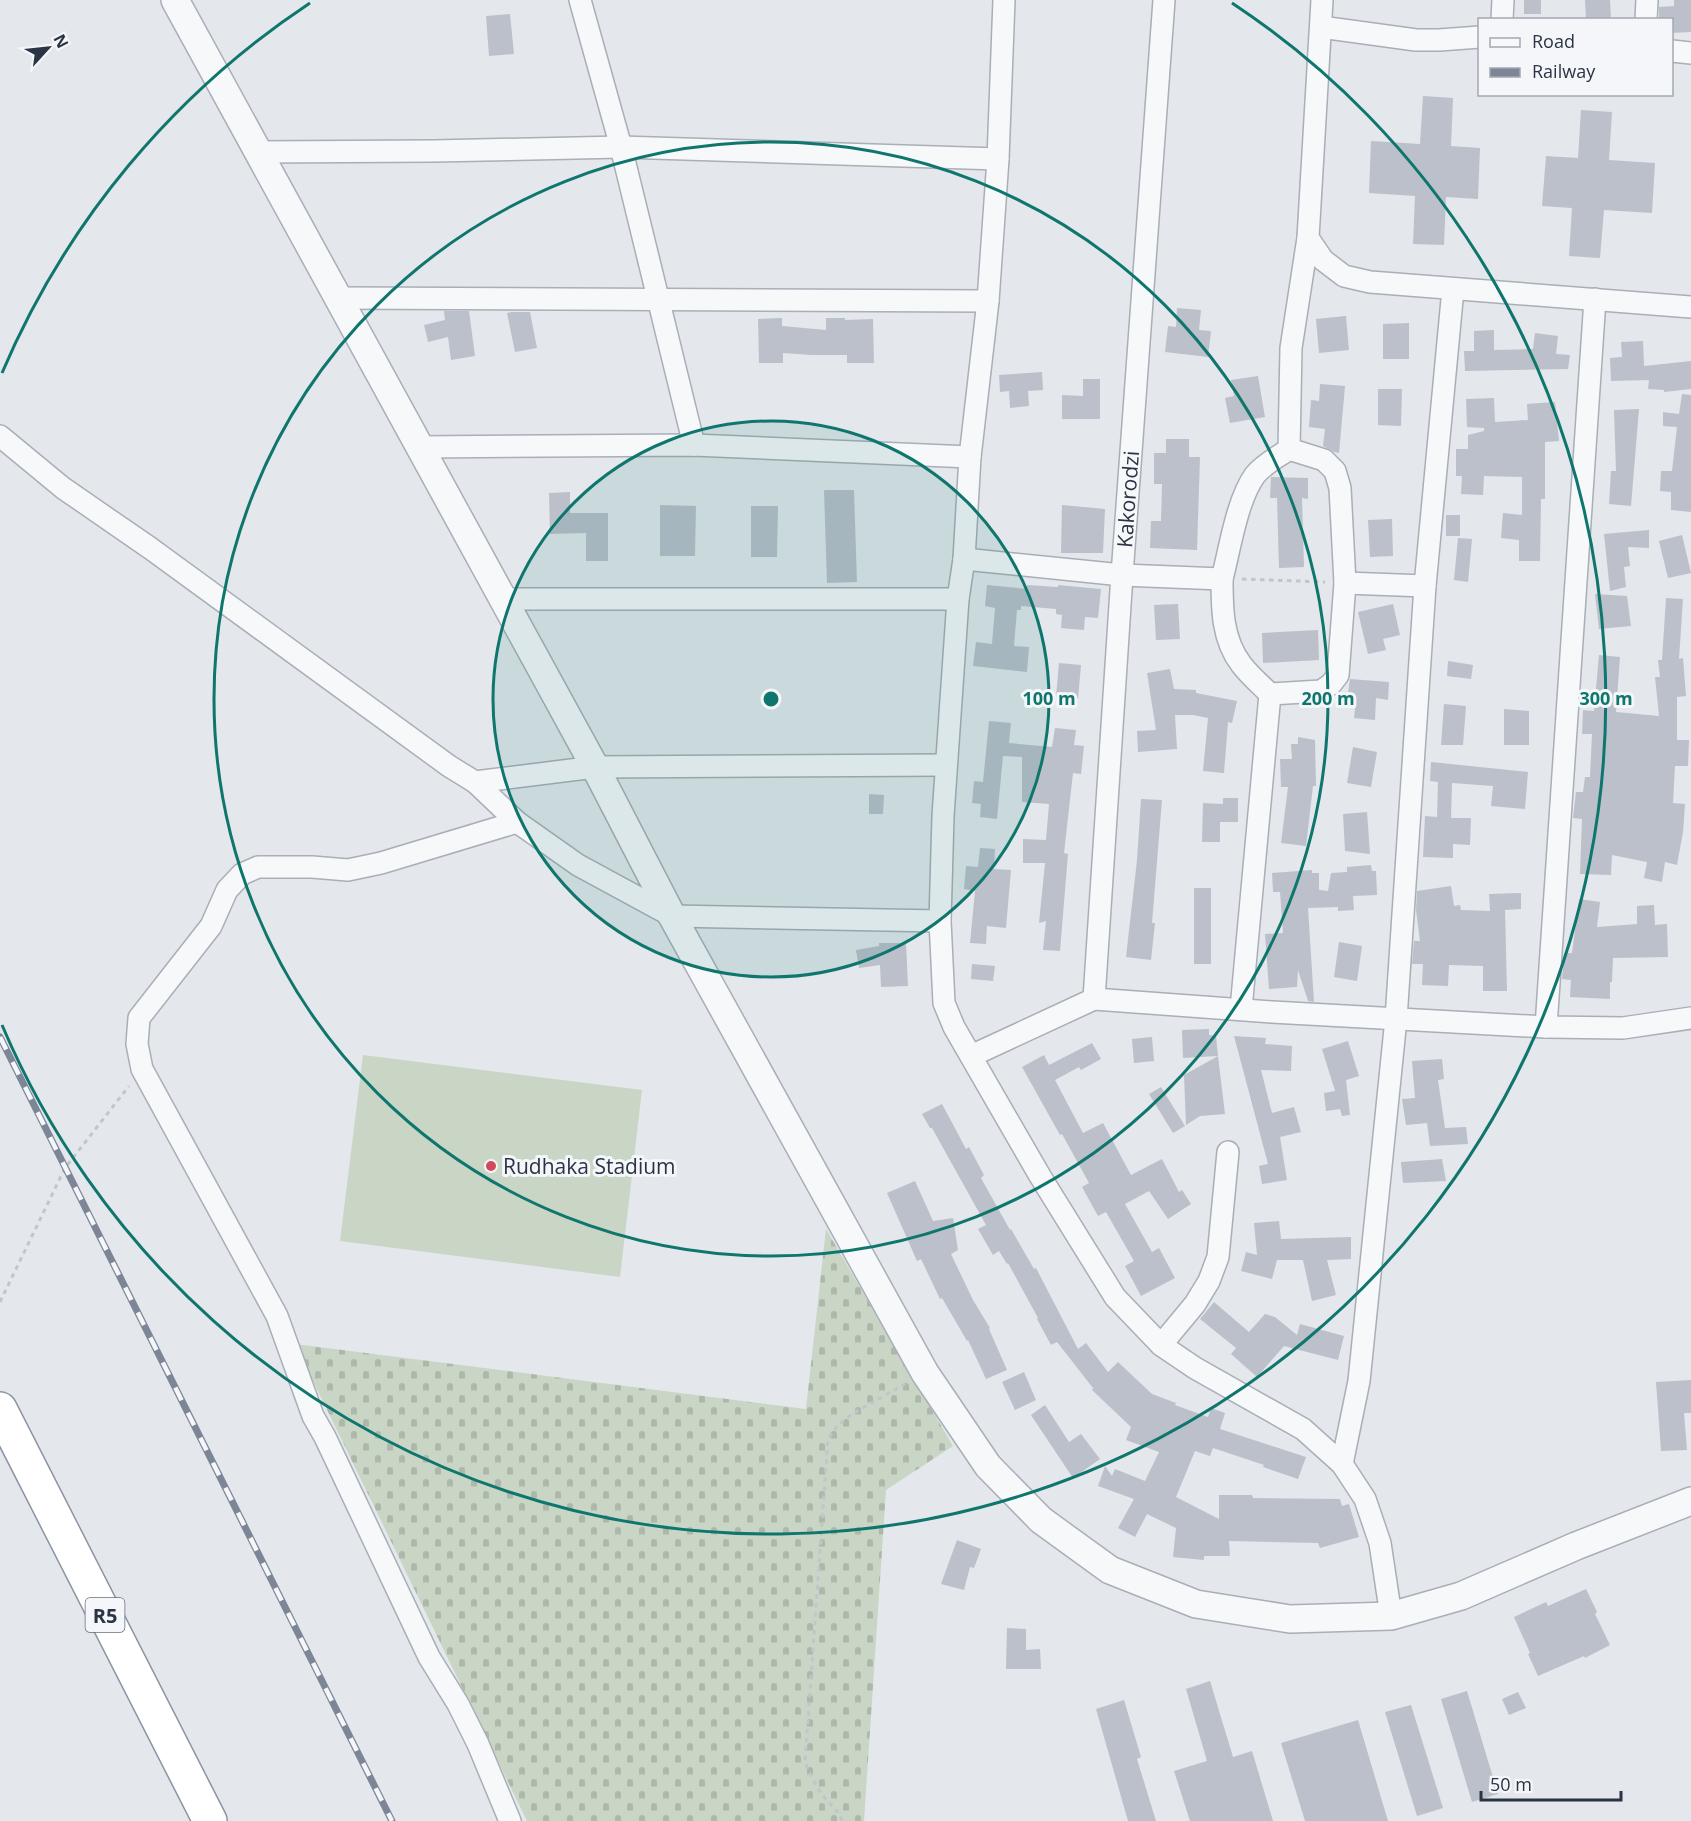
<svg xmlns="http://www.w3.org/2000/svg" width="1691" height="1821" font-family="'Open Sans',sans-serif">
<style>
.cemetery{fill:url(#cemetery-stones)}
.pitch{fill:#c9d6c5}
.building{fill:#bbc0ca}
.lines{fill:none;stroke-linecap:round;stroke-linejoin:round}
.minor-casing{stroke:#a9aeb7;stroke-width:24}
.tertiary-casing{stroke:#a9aeb7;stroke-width:30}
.trunk-casing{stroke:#8b94a3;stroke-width:36}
.path{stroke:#c2c5cb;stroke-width:3;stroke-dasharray:4.5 4.5;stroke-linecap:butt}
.minor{stroke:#f7f8fa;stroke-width:21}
.tertiary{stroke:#f7f8fa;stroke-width:27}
.trunk{stroke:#fff;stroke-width:33}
.rail-casing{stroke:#7d8696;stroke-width:7}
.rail{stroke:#f4f6f9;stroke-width:4.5;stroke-dasharray:14;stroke-linecap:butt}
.ring{fill:none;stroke:#0f766e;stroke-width:3}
.poi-dot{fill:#d1495b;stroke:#f4f6f9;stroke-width:2}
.labels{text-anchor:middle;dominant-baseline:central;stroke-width:6;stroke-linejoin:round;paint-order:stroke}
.shield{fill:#f4f6f9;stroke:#676e7b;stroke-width:1.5}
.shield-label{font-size:20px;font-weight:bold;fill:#2b3445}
.street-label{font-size:21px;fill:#2b3445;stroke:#f4f6f9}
.poi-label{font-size:21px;fill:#2b3445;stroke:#f4f6f9;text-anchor:start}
.centre{fill:#0f766e;stroke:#f4f6f9;stroke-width:3}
.ring-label{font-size:18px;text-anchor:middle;font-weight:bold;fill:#0f766e;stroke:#f4f6f9;stroke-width:6;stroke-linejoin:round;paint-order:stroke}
</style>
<defs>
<pattern id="cemetery-stones" width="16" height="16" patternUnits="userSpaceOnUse" patternTransform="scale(1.5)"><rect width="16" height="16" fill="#c9d6c5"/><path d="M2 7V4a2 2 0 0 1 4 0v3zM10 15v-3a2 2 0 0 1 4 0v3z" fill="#adb8ab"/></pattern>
</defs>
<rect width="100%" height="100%" fill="#e4e7ec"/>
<path class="cemetery" d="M826,1229L953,1446L886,1490L864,1821H527L295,1344L806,1409Z"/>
<path class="pitch" d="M363,1055L642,1090L620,1277L340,1241Z"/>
<path class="building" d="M1524,0H1541V14H1524Z
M1585,0H1610L1611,20H1586Z
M1674,0H1691V32L1671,33V20H1659V7L1674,6Z
M510,14L514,54L489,56L486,16Z
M1423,96L1453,98L1451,146L1480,148L1478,199L1446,197L1444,245L1413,244L1415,196L1369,193L1371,141L1420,144Z
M1581,110L1612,112L1609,160L1655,163L1652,213L1604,210L1600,258L1569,256L1572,208L1542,206L1546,156L1578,158Z
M1177,308L1201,310L1199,330L1211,331L1208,357L1165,352L1168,326L1176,327Z
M444,311H469L475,356L451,360L448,337L428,342L424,325L445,320Z
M512,312H530L537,348L515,352L507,313Z
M1346,316L1349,350L1319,353L1316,319Z
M782,318V326L826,330V318H845V320L873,319L874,363H847V355H811L783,353V363H759L758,319Z
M1409,323V359H1383V324Z
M1494,330V350L1533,349L1535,333L1558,336L1556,354L1570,355L1568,369L1465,371L1464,351H1474V331Z
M1643,341L1644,366L1691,361V389L1664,392V390L1648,389L1649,380L1611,381L1610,358L1622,357L1621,342Z
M1042,372L1043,390L1028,391L1029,406L1010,408L1009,391L1000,392L999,375Z
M1258,376L1265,417L1230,423L1225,398L1234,396L1231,380Z
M1083,379H1100V419H1062V395L1083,396Z
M1320,384L1345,386L1339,453L1334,452L1323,446L1325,429L1309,427L1311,400L1319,401Z
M1378,389H1402L1401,426L1378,425Z
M1682,394L1691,395V512L1671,510V492L1660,491L1661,471H1672L1677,427L1663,426V412L1679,414Z
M1494,398L1495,422L1528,420L1527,404L1555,402L1559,441L1545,442V499H1541L1540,561H1519V540L1501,538L1503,513L1522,515V477L1484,476L1483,495L1461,494L1462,476H1456V449H1468V435L1484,431V428L1467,427L1466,399Z
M1639,409L1631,506L1609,504L1611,471H1616L1614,410Z
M1166,439H1189V457H1200L1197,550L1150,548L1151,521H1161L1162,484H1154V453H1166Z
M1271,477L1308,478V499L1302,498L1304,567L1279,568L1277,498H1270Z
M824,490H854L857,582L827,583Z
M570,492V513H608V561H586V533L550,534L549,493Z
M660,505L696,506L695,556H660Z
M1062,505L1105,509L1103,553H1061Z
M751,506H778L777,557H751Z
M1446,515H1460V536H1446Z
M1392,519L1393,556L1370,557L1368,520Z
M1649,530V548L1628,547L1630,566L1624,567L1626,587L1610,591L1604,534Z
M1682,535L1691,573L1668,578L1659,541Z
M1458,538L1472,539L1468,582L1454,580Z
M987,585L1027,589V585L1058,587V585L1101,589L1098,618L1085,617L1084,630L1061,628L1062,615L1056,614V609L1021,606V610H1017L1014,646L1029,647L1027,672L973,666L976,642L992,644L995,608L985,606Z
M1595,594L1627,596L1631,626L1599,629Z
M1666,598L1683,599L1679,659L1683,658L1686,696L1677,697V740H1689L1688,766H1675L1673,803L1685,804L1683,832L1677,865L1665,862L1662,882L1644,878L1647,862L1612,855L1611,875L1580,874L1582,819L1573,818L1576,792H1583L1585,777H1590L1592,734H1582L1583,710L1594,711L1599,655L1620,657L1616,712L1659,716L1655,677H1660L1658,660H1662Z
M1178,604L1180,639L1156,640L1154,605Z
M1393,604L1400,635L1383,639L1386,650L1368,654L1358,612Z
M1318,630L1319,660L1263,663L1262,633Z
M1448,661L1473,665L1471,679L1447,676Z
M1059,663L1081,665L1078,699L1056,697Z
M1170,669L1174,689L1196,690V693L1237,701L1232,723L1228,722L1224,773L1203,771L1208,718L1193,715H1175L1177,749L1138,752L1137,731L1156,730L1147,673Z
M1350,679L1389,682L1388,700L1376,698L1375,720L1354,718L1356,701L1347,700Z
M1444,704L1466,706L1463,745H1441Z
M1504,709L1529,711V745H1504Z
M989,721L1011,723L1009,743L1052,747L1055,728L1076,730L1074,745L1084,746L1081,774L1073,773L1064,853L1068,854L1060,951L1043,950L1046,921L1039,923L1045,863H1023V839L1046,840L1049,804L1022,802V757L1003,756L997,819L980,817L981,804L972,803L974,781L983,782Z
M1298,737L1315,740L1316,786H1313L1306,846L1281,843L1288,787H1281L1280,759H1292L1291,744H1298Z
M1353,747L1377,752L1371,787L1347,783Z
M1431,762L1528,772L1525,809L1491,806L1493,786L1452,783L1451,818H1471L1470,845L1453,844V858L1423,857L1425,816L1437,817L1438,782L1430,781Z
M869,794L884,795L883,814H869Z
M1223,798H1238V822H1220V842H1202L1203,803L1223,804Z
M1141,799L1162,800L1152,923H1155L1151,960L1126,957L1137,860Z
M1367,812L1370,854L1345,851L1343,814Z
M980,848L995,849L994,869L1011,870L1006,928L987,926L986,944L970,943L975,891L964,889L966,866L978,867Z
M1371,865L1372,871H1376L1377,895L1353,896L1354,910L1338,911V907L1308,908L1314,1002L1308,1001L1298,970L1297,987L1269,989L1265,934L1283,933L1280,892H1273L1272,873L1312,870V873H1319V890L1328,891L1331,873L1347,872V867Z
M1451,886L1454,906L1460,905L1461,910L1490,911L1489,894L1521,893V909L1505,910L1507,991H1483V966L1449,965L1448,986L1422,985L1423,964H1412L1414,941H1420L1416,910L1417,891Z
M1194,888H1211V964H1194Z
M1579,899L1600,902L1597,927L1637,924V906L1654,905L1655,925L1667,924L1668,957L1613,958L1612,982H1610V999L1570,997L1571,980L1562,979L1564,953H1572Z
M1339,942L1362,946L1357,981L1334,977Z
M879,943H906L908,986L881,987L880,965L859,968L856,950L879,946Z
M972,964L995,966L993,981L971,979Z
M1209,1029V1035L1216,1036L1218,1056L1183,1058L1182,1030Z
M1234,1036L1266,1038L1265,1044L1292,1046L1291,1071L1261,1070L1272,1113L1294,1107L1301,1132L1280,1137L1287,1180L1262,1184L1259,1166L1268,1164Z
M1152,1037L1154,1061L1134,1063L1132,1039Z
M1348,1041L1359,1076L1346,1080L1350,1115L1342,1116L1340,1109L1326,1111L1324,1093L1335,1091L1322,1049Z
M1092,1043L1101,1059L1081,1070L1079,1067L1055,1080L1083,1133L1103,1123L1131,1175L1162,1159L1179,1192L1182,1190L1191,1204L1168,1219L1149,1191L1125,1204L1152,1252L1159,1248L1175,1278L1141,1296L1125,1266L1134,1261L1106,1212L1098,1216L1082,1187L1089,1183L1062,1134L1060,1135L1022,1067L1044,1055L1049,1065Z
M1218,1056L1225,1114L1200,1116L1186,1125L1184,1075Z
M1442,1059L1444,1079L1438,1080L1445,1128L1466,1127L1468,1144L1430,1146L1427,1123L1406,1125L1402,1099L1415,1098L1412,1061Z
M1161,1087L1185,1126L1173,1133L1149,1094Z
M942,1104L966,1149L969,1147L984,1175L981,1178L1010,1230L1011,1229L1034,1269L1036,1268L1078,1349L1086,1343L1108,1372L1118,1362L1152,1394L1176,1403L1175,1405L1208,1417L1211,1408L1225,1413L1220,1429L1306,1457L1298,1479L1263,1467L1264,1465L1213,1448L1210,1456L1195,1451L1176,1497L1219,1519V1495H1252L1253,1498L1340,1499L1342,1506L1349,1504L1359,1537L1320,1548L1318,1543L1229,1541L1230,1556H1204V1560L1173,1557L1176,1528L1147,1514L1135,1537L1118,1528L1134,1499L1098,1486L1105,1466L1112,1476L1115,1469L1145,1481L1159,1452L1126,1440L1131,1427L1092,1390L1093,1388L1057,1342L1051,1345L1037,1319L1038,1318L1008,1263L1007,1264L999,1251L993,1255L978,1229L986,1225L932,1128H930L922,1114Z
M1442,1159L1446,1181L1403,1183L1401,1162Z
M915,1181L933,1221L953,1218L958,1250L951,1254L973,1300L990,1328L989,1329L1007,1370L986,1379L968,1340L967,1341L942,1298L940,1299L921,1259L917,1261L887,1193Z
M1279,1221L1281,1239L1351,1237V1259L1327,1260L1336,1295L1312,1301L1303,1260H1277L1272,1279L1241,1271L1246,1252L1257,1255L1254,1223Z
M1214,1302L1249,1332L1265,1314L1275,1317L1297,1335L1300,1324L1344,1336L1338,1360L1284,1346L1257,1377L1231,1354L1236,1348L1200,1319Z
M1024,1372L1036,1400L1015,1410L1002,1382Z
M1691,1380V1413H1684L1687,1450L1661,1451L1656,1382Z
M1045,1405L1069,1442L1081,1434L1100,1459L1073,1478L1031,1415Z
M957,1540L981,1549L974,1568L970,1567L964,1590L941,1584Z
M1586,1589L1597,1612L1595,1614L1610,1645L1585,1658L1584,1656L1538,1676L1528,1654L1530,1653L1514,1617L1546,1602L1548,1606Z
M1007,1628L1026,1629V1650L1040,1649L1041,1669H1006Z
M1210,1681L1233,1757L1252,1751L1273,1821H1190L1174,1771L1207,1761L1186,1689Z
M1467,1691L1498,1794L1472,1802L1441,1699Z
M1518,1692L1526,1708L1509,1715L1502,1699Z
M1124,1700L1141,1757L1137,1759L1156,1821H1128L1096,1709Z
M1411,1705L1443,1808L1417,1816L1385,1712Z
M1358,1720L1388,1821H1305L1281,1743Z"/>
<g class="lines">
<g class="minor-casing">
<g id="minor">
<path d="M580,0L621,147L694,445"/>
<path d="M1004,0L998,159L988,301L970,457L964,559L958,599L943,816L940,921L944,1003L954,1027L1040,1176L1115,1297L1161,1345L1195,1368L1303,1429L1342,1464L1365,1499L1380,1543L1391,1616"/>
<path d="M1322,0L1308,238L1323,260L1344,276L1370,282L1691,307"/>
<path d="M1502,20L1503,0"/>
<path d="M1646,20L1647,0"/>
<path d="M1321,27L1416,40H1439L1480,37"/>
<path d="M1672,51L1691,53"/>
<path d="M259,152L434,151L621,147L998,159"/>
<path d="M340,298L988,301"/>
<path d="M0,436L63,488L150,548L449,766L475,782L595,767L946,765"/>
<path d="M420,447L694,445L970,457"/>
<path d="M964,559L1122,575L1222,579C1230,548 1237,500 1255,475C1264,464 1278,457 1289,449L1291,348L1308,238"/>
<path d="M1222,579C1222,608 1222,639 1241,664C1249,675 1261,685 1270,694"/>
<path d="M1345,583L1425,586"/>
<path d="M503,599H958"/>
<path d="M475,782L517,822L578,865L672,916L940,921"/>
<path id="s1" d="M1094,999L1122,575L1164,0"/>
<path d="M1241,1009L1270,694L1321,691L1331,684L1338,675L1345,583L1340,488L1335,471L1324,460L1289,449"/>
<path d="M1546,1027L1595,299"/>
<path d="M971,1056L1094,999L1272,1012L1546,1027L1623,1028L1691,1018"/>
<path d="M1161,1345L1195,1304L1209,1281L1218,1257L1228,1152"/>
<path d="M1342,1464L1359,1381L1396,1019L1425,586L1453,289"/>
<path d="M510,1821L478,1744L458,1704L429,1657L325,1437L313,1416L277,1316L142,1069L137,1044L139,1018L211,926L227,890L242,874L258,867H312L348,870L381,863L517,822"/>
</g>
</g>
<g class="tertiary-casing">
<path id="tertiary" d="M175,0L595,767L672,916L925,1373L988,1466L1041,1520L1110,1570L1196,1604L1290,1619L1391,1616L1461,1596L1576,1546L1691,1501"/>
</g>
<g class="trunk-casing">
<path id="trunk" d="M0,1409L210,1821"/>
</g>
<path class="path" d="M1242,579L1325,582
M0,1302L65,1168L129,1086
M842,1821C838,1810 831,1805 824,1797C816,1787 810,1774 805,1762L828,1439L838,1425L852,1414L905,1384"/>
<use href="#minor" class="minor"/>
<use href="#tertiary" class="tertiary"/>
<use href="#trunk" class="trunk"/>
<g class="rail-casing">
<path id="rail" d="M0,1037L392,1821"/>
</g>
<use href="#rail" class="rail"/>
</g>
<circle cx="771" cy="699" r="278" fill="#0f766e" fill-opacity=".12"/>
<g class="ring">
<circle cx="771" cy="699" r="278"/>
<circle cx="771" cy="699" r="557"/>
<path d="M2 373A835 835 0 0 1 310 3M1232 3A835 835 0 1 1 2 1025"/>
</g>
<circle class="poi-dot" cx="491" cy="1166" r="6"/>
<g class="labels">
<rect class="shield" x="85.5" y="1598" width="39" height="34" rx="4.5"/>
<g class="shield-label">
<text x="105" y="1615">R5</text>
</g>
<g class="street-label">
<text stroke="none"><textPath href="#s1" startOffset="501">Kakorodzi</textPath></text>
</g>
<g class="poi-label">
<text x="503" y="1166">Rudhaka Stadium</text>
</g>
</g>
<circle cx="771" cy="699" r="9" class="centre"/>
<g class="ring-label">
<text x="1049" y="705">100 m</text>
<text x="1328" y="705">200 m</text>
<text x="1606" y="705">300 m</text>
</g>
<rect x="1478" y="18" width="195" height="78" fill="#f4f6f9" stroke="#a4a8b1" stroke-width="1.5"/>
<rect x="1490" y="38" width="30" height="9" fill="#f7f8fa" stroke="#a4a8b1" stroke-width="1.5"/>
<text x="1532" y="48" font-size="18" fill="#2b3445">Road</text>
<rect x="1490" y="68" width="30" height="9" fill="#7d8696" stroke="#a4a8b1" stroke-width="1.5"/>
<text x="1532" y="78" font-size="18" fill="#2b3445">Railway</text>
<g transform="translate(48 48) rotate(63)" stroke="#f4f6f9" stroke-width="4.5" paint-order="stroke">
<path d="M0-4.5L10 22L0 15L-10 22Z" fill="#2b3445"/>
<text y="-9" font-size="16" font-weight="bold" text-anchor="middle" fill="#2b3445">N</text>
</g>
<path d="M1481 1791v9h140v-9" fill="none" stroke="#2b3445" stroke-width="3"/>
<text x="1490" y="1791" font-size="18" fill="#2b3445" stroke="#f4f6f9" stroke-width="4.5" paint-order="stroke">50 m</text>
</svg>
